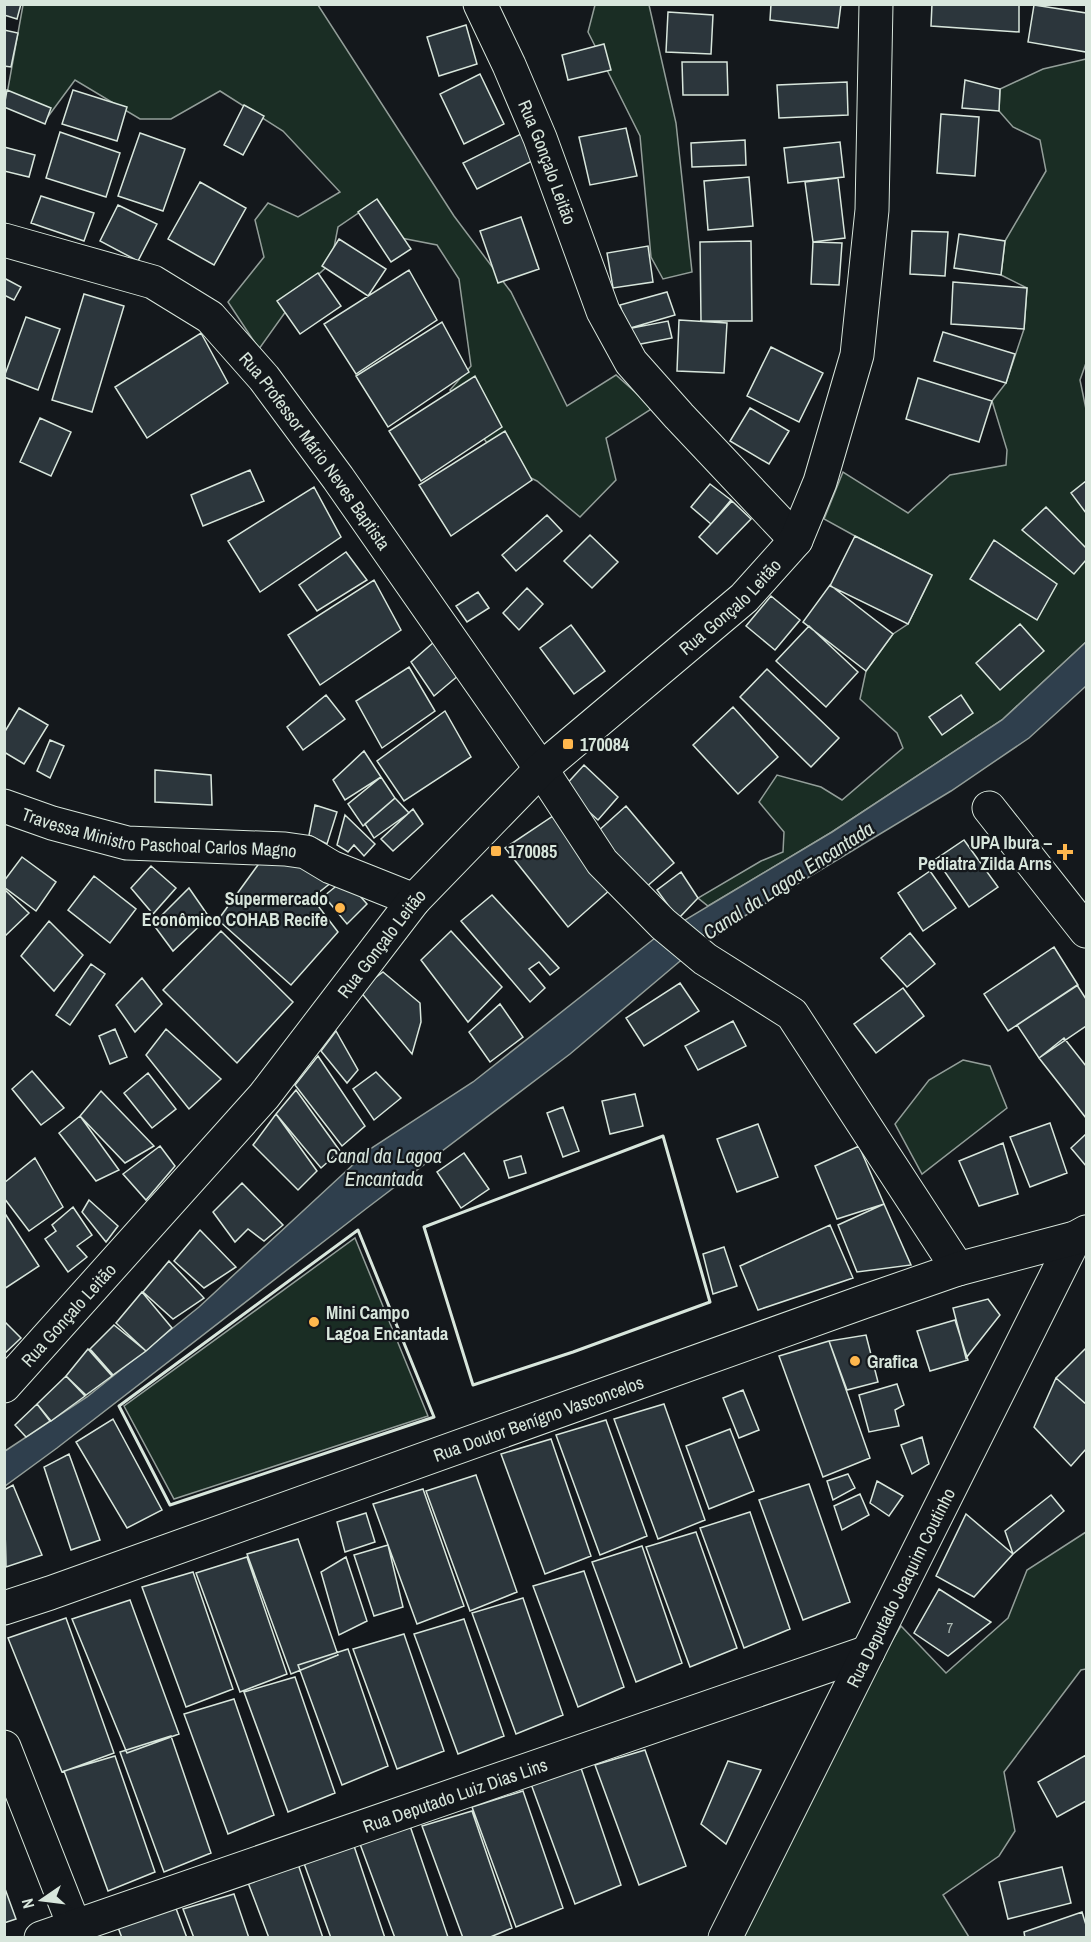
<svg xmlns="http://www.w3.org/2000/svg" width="1091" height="1942" font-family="'Archivo Narrow',sans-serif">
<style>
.green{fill:#1a2d24;stroke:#939e99;stroke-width:1.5}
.water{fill:#2f3f4d;stroke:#939e99;stroke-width:1.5}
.building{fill:#2c363c;stroke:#d8e6dc;stroke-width:1.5}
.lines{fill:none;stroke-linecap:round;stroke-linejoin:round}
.minor-casing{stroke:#d8e6dc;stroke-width:35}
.major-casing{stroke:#d8e6dc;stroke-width:35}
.minor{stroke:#14181c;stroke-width:33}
.major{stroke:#14181c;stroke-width:33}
.wall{stroke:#d8e6dc;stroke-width:3}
.poi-dot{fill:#ffb74d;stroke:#14181c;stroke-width:2}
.labels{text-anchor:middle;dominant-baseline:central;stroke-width:4.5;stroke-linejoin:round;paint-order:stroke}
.number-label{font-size:15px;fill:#adbab4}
.street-label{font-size:18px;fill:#d8e6dc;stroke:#14181c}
.poi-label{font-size:18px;font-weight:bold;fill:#d8e6dc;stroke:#14181c;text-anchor:start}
.water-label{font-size:20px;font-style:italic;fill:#d8e6dc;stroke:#14181c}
</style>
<rect width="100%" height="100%" fill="#14181c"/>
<path class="green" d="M23,5H318L454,216L511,292L567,406L616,375L653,408L606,438L616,480L580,517L537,481L501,463L450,390L471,366L459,279L437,245L396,237L363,210L338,227L331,263L301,290L259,349L228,302L264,257L255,220L268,203L298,217L340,192L283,131L220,91L171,119H140L75,80L44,122L5,105Z
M595,5H649L676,123L692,272L663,279L651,257L640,136L588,32Z
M1086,59V363L1080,380L1086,409V642L1002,720L832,832L708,906L698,898L761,861L783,852L784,832L759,802L777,775L821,787L842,800L903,748L897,733L860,699L866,671L893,634L908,624L932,575L855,536L824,519L843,472L908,513L950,475L1006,465L1007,450L992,401L1006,383L1024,329L1027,288L1001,275L1005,241L1046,171L1040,140L1013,127L999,111L1000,89L1043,69Z
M963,1060L990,1066L1007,1108L922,1174L895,1124L929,1080Z
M355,1238L428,1416L174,1499L124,1406Z
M1086,1532V1669L1081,1670L1004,1772L1015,1831L999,1856L943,1895L969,1937L737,1938L863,1688L901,1626L946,1673L1008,1618L1027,1570Z"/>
<path class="water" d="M1086,642V686L1029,738L951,791L743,917L679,962L570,1054L367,1208L57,1448L5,1486V1451L87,1397L199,1307L370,1149L473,1082L655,938L832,832L1002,720Z"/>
<path class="building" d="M4,4H21L17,19L4,15Z
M771,4H841L838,28L770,20Z
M932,4H1019V32L931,26Z
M1034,5L1086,13V52L1028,42Z
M668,12L713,15L711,54L666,52Z
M466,25L477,64L439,76L427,37Z
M4,30L18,33L11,67L4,66Z
M604,44L611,70L568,80L562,55Z
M682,62H727L728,95H683Z
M480,74L504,124L464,144L440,94Z
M965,80L1000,89L999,111L962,108Z
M847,82L848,115L779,118L777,85Z
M7,90L51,108L45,124L4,107Z
M73,90L127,107L117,141L62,124Z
M244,105L264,116L243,155L224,145Z
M941,114L979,117L975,176L937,173Z
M626,128L637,176L590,185L579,137Z
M60,132L120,153L106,197L46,178Z
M140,133L185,149L163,211L118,196Z
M523,133L536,159L477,189L463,163Z
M745,140L746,165L692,167L691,143Z
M840,142L844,177L788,183L784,148Z
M4,147L35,155L29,177L4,171Z
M749,177L753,226L708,230L704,181Z
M838,178L845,238L813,242L805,182Z
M200,182L246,208L214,265L168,239Z
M41,196L94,213L84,241L31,223Z
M377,199L411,249L391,262L358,212Z
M118,205L157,224L138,261L100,241Z
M521,217L539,269L498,283L480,231Z
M912,231L948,232L945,276L910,274Z
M959,234L1005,241L1001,275L954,268Z
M339,239L386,269L368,296L322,266Z
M751,241L752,321H701L700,242Z
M813,242L842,243L839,285L811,284Z
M648,246L653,282L613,288L607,253Z
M409,270L437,320L356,374L324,324Z
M318,273L341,306L300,334L277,301Z
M4,278L21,287L14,300L4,295Z
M953,282L1027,288L1024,329L951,324Z
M667,292L675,315L627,329L620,305Z
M84,294L124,306L92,412L52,400Z
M26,317L60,329L38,390L4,377Z
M679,320L727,323L724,373L677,371Z
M668,321L672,338L630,346L627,329Z
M442,322L469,372L388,427L356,376Z
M943,332L1015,354L1006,383L934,361Z
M201,333L228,383L147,438L115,387Z
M771,347L823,373L799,422L747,396Z
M475,376L502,427L421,481L389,431Z
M918,378L992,401L979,442L906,419Z
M750,408L789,431L769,464L730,441Z
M40,418L71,432L51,476L20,462Z
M505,431L532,480L451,536L419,485Z
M250,470L264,501L203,526L191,495Z
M1086,481V513L1071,493Z
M710,484L731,500L711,524L691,507Z
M314,487L341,537L260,592L228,541Z
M732,501L751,519L717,554L699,537Z
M1046,507L1086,548V560L1074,574L1022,530Z
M547,515L562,531L516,571L502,555Z
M590,535L618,562L592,588L564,561Z
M855,536L932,575L908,624L830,586Z
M994,540L1057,584L1037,620L970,579Z
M346,552L367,580L317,611L299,585Z
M374,580L401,630L320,685L288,635Z
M830,585L893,634L866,671L803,622Z
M527,588L543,604L519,630L503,613Z
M478,592L489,608L467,622L456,606Z
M771,596L800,620L775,650L746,626Z
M1020,624L1044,651L1000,690L976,663Z
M571,625L605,671L574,694L540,648Z
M809,626L858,672L826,707L776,661Z
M434,642L459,675L434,696L411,662Z
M409,667L435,711L382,748L356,701Z
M767,669L839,738L811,767L740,697Z
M326,695L345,719L303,750L287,727Z
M961,695L973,713L942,735L929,717Z
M733,707L778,757L738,794L693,745Z
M19,708L48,725L24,764L4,752V733Z
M445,711L471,757L404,801L377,761Z
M50,740L64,746L50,778L37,771Z
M364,751L381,777L345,800L333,780Z
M584,765L618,797L598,820L563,788Z
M155,770L211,775L212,805L155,802Z
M381,777L395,798L363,826L348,804Z
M395,798L409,813L374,838L365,824Z
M315,805L337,812L327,844L309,835Z
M626,806L674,863L645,888L597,832Z
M413,809L423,824L393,851L381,839Z
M556,814L611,889L568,927L505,848Z
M345,815L375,844L364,856L354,845L348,852L337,845Z
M964,840L998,887L969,907L936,859Z
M310,855L332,882L312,898L338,932L291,985L218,920L263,858Z
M22,857L56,882L36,911L4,887V881Z
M151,866L176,888L153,914L131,888Z
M930,871L956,908L923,931L898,893Z
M681,872L698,898L678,919L657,890Z
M94,876L136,909L110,943L68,910Z
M345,879L367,904L347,924L324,896Z
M189,888L209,917L173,951L153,924Z
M4,889L29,913L4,937Z
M492,895L559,968L550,975L539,962L529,969L545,988L530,1002L461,921Z
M49,921L83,955L54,991L21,956Z
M221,931L293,1002L237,1063L163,990Z
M451,931L502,987L468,1022L421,960Z
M910,933L935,964L907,987L881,958Z
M1054,947L1078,985L1008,1031L984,994Z
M91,964L105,974L70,1025L56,1015Z
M383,972L420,1003L421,1022L412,1054L359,990Z
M142,978L162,1004L135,1032L116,1005Z
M680,983L699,1011L644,1046L626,1018Z
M1077,985L1086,999V1026L1039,1058L1017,1025Z
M903,988L924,1016L876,1053L854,1024Z
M500,1004L523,1037L490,1062L469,1032Z
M733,1021L746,1046L698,1070L685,1046Z
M115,1029L127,1057L110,1064L99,1036Z
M166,1029L221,1079L189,1109L146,1055Z
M336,1031L358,1070L347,1083L321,1051Z
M1064,1038L1086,1066V1118L1039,1058Z
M318,1056L365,1126L342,1146L295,1085Z
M32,1071L64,1108L41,1125L12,1089Z
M376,1072L401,1098L374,1120L353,1089Z
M148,1073L176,1109L152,1128L124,1093Z
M296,1090L340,1151L321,1168L276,1114Z
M101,1091L154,1146L125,1163L80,1116Z
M635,1094L643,1126L610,1134L602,1101Z
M563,1107L579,1151L563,1157L547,1113Z
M276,1114L317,1171L298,1190L253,1145Z
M80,1116L119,1170L96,1181L59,1133Z
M1050,1123L1067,1173L1030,1187L1010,1137Z
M758,1124L778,1177L737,1192L717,1139Z
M1086,1134V1166L1071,1148Z
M1003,1143L1018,1194L979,1206L959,1161Z
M160,1146L175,1166L146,1200L123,1174Z
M859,1146L884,1204L837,1219L815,1166Z
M464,1153L489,1189L461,1208L437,1172Z
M521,1156L526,1173L509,1178L504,1161Z
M35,1158L63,1207L29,1231L4,1198V1183Z
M242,1183L283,1225L264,1241L248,1229L235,1242L213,1212Z
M89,1200L118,1226L106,1242L82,1212Z
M884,1204L911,1265L857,1272L838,1225Z
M73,1207L92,1235L77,1246L87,1257L68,1272L45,1239L56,1231L52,1225Z
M4,1212L39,1266L4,1289Z
M830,1225L853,1278L758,1310L740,1266Z
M200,1230L236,1267L204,1288L174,1261Z
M724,1247L737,1286L713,1294L703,1254Z
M169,1261L204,1298L173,1319L143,1292Z
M142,1292L172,1328L146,1351L116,1323Z
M988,1299L1000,1315L966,1358L953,1308Z
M955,1320L968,1360L930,1371L917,1331Z
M4,1321L21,1338L4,1354Z
M114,1325L146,1351L113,1375L90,1349Z
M866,1335L878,1382L847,1390L829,1341Z
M829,1341L870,1458L823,1477L779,1356Z
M1086,1348V1404L1056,1378Z
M88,1349L112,1376L86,1395L66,1376Z
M66,1376L85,1396L51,1421L37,1404Z
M1056,1378L1086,1404V1449L1071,1466L1034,1427Z
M897,1384L904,1405L895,1410L899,1426L869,1432L859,1395Z
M743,1390L759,1430L739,1438L723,1398Z
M37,1404L50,1421L26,1437L15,1425Z
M664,1404L705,1520L658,1539L614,1419Z
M113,1419L162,1510L127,1528L76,1442Z
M606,1420L647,1536L600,1555L556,1435Z
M730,1429L754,1491L709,1509L686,1446Z
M922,1437L929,1464L912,1474L901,1445Z
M551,1439L591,1556L545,1574L501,1454Z
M69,1454L100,1540L71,1550L44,1467Z
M848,1474L855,1488L833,1500L827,1481Z
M476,1475L517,1592L470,1611L426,1491Z
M877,1481L903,1496L889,1516L870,1503Z
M809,1484L850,1602L803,1620L759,1500Z
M13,1485L42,1555L6,1567L4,1490Z
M423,1489L464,1606L417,1624L373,1504Z
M860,1494L869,1515L842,1530L834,1506Z
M1051,1495L1064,1511L1013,1554L1005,1531Z
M750,1512L790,1629L744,1648L700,1528Z
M366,1513L375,1542L345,1552L337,1522Z
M966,1514L1013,1554L974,1597L936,1576Z
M696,1532L737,1648L690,1667L646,1547Z
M298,1539L338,1655L291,1674L247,1554Z
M388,1545L403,1607L374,1616L354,1555Z
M642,1546L682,1663L636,1682L592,1562Z
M247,1557L287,1674L240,1692L196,1573Z
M346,1557L367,1621L339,1635L321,1572Z
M584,1571L624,1687L578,1707L533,1586Z
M193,1572L233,1689L186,1707L142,1587Z
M939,1589L991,1622L948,1656L914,1633Z
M523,1598L563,1715L516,1734L472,1613Z
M130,1600L179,1734L127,1753L72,1619Z
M66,1618L114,1753L62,1772L8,1638Z
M464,1619L504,1736L458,1754L414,1634Z
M404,1634L444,1751L397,1769L353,1649Z
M348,1649L388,1766L342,1785L298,1665Z
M295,1677L335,1793L288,1812L244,1692Z
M234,1699L274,1815L228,1834L184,1714Z
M171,1736L211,1853L164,1872L120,1752Z
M645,1750L686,1866L639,1885L595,1765Z
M1086,1755V1801L1057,1817L1038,1782Z
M115,1756L155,1872L108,1891L64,1771Z
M728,1761L761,1770L726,1844L701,1824Z
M581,1768L621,1885L575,1904L531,1784Z
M523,1791L563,1908L516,1927L472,1807Z
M472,1811L512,1928L488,1938H463L422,1826Z
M408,1820L448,1937L446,1938H395L357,1836Z
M352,1840L385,1938H331L301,1855Z
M298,1864L323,1938H269L247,1880Z
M1062,1867L1071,1903L1008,1919L999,1882Z
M4,1886L16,1919L4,1923Z
M234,1894L249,1938H194L183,1909Z
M174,1903L187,1938H122L116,1922Z
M1082,1912L1086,1925V1938H1025L1024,1932Z"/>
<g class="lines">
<g class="minor-casing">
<g id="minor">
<path id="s1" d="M480,4L509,65L540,138L603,311L631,362L679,416L796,540"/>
<path id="s2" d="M4,240L153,282L210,317L264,378L338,478L541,769L602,862L663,924L705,959L792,1014L958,1269"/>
<path id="s3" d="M4,806L52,823L127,843L285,849L306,852L331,867L414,900"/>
<path d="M989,808L1086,931"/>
<path d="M4,1747L79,1938"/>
<path id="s4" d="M41,1938L868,1652"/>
<path id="s5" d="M725,1938L1075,1238"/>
</g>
</g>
<g class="major-casing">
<g id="major">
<path id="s6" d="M4,1386L264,1096L414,900L541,769L744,598L796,540L820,482L857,355L872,210L876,4"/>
<path id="s7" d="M4,1608L50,1593L863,1302L958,1269L1075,1238L1086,1232"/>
</g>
</g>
<use href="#minor" class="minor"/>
<use href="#major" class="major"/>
<path class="wall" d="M663,1136L710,1302L573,1352L473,1385L424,1227Z
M358,1230L434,1417L170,1505L119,1406Z"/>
</g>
<g class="poi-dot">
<rect x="562" y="738" width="12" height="12" rx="3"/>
<rect x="490" y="845" width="12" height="12" rx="3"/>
<path d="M1062 843h6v6h6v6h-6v6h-6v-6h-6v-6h6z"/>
<circle cx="340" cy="908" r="6"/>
<circle cx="314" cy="1322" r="6"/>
<circle cx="855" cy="1361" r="6"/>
</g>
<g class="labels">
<g class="number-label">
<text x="950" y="1627">7</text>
</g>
<g class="street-label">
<text stroke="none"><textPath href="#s1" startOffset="172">Rua Gonçalo Leitão</textPath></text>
<text stroke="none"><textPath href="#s2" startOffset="392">Rua Professor Mário Neves Baptista</textPath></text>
<text stroke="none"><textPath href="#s6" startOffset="1068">Rua Gonçalo Leitão</textPath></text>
<text stroke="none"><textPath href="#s3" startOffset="159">Travessa Ministro Paschoal Carlos Magno</textPath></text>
<text stroke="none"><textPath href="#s6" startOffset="582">Rua Gonçalo Leitão</textPath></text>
<text stroke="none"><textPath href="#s6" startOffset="96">Rua Gonçalo Leitão</textPath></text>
<text stroke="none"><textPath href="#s7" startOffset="567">Rua Doutor Benígno Vasconcelos</textPath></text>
<text stroke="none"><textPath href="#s5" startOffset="392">Rua Deputado Joaquim Coutinho</textPath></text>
<text stroke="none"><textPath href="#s4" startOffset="438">Rua Deputado Luiz Dias Lins</textPath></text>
</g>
<g class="poi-label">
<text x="580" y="744">170084</text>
<text x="1052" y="842" text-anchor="end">UPA Ibura –<tspan x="1052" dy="21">Pediatra Zilda Arns</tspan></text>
<text x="508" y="851">170085</text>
<text x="328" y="898" text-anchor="end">Supermercado<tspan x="328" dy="21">Econômico COHAB Recife</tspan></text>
<text x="326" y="1312">Mini Campo<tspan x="326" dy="21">Lagoa Encantada</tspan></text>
<text x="867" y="1361">Grafica</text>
</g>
<g class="water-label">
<text transform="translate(788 880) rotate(-33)">Canal da Lagoa Encantada</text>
<text x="384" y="1155">Canal da Lagoa<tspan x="384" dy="23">Encantada</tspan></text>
</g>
</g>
<rect width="1091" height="1942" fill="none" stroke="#d8e6dc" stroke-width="12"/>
<g transform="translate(42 1900) rotate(256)" stroke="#14181c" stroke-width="4.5" paint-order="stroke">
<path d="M0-4.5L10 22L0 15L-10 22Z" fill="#d8e6dc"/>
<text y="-9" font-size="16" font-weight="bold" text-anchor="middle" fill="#d8e6dc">N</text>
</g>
</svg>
